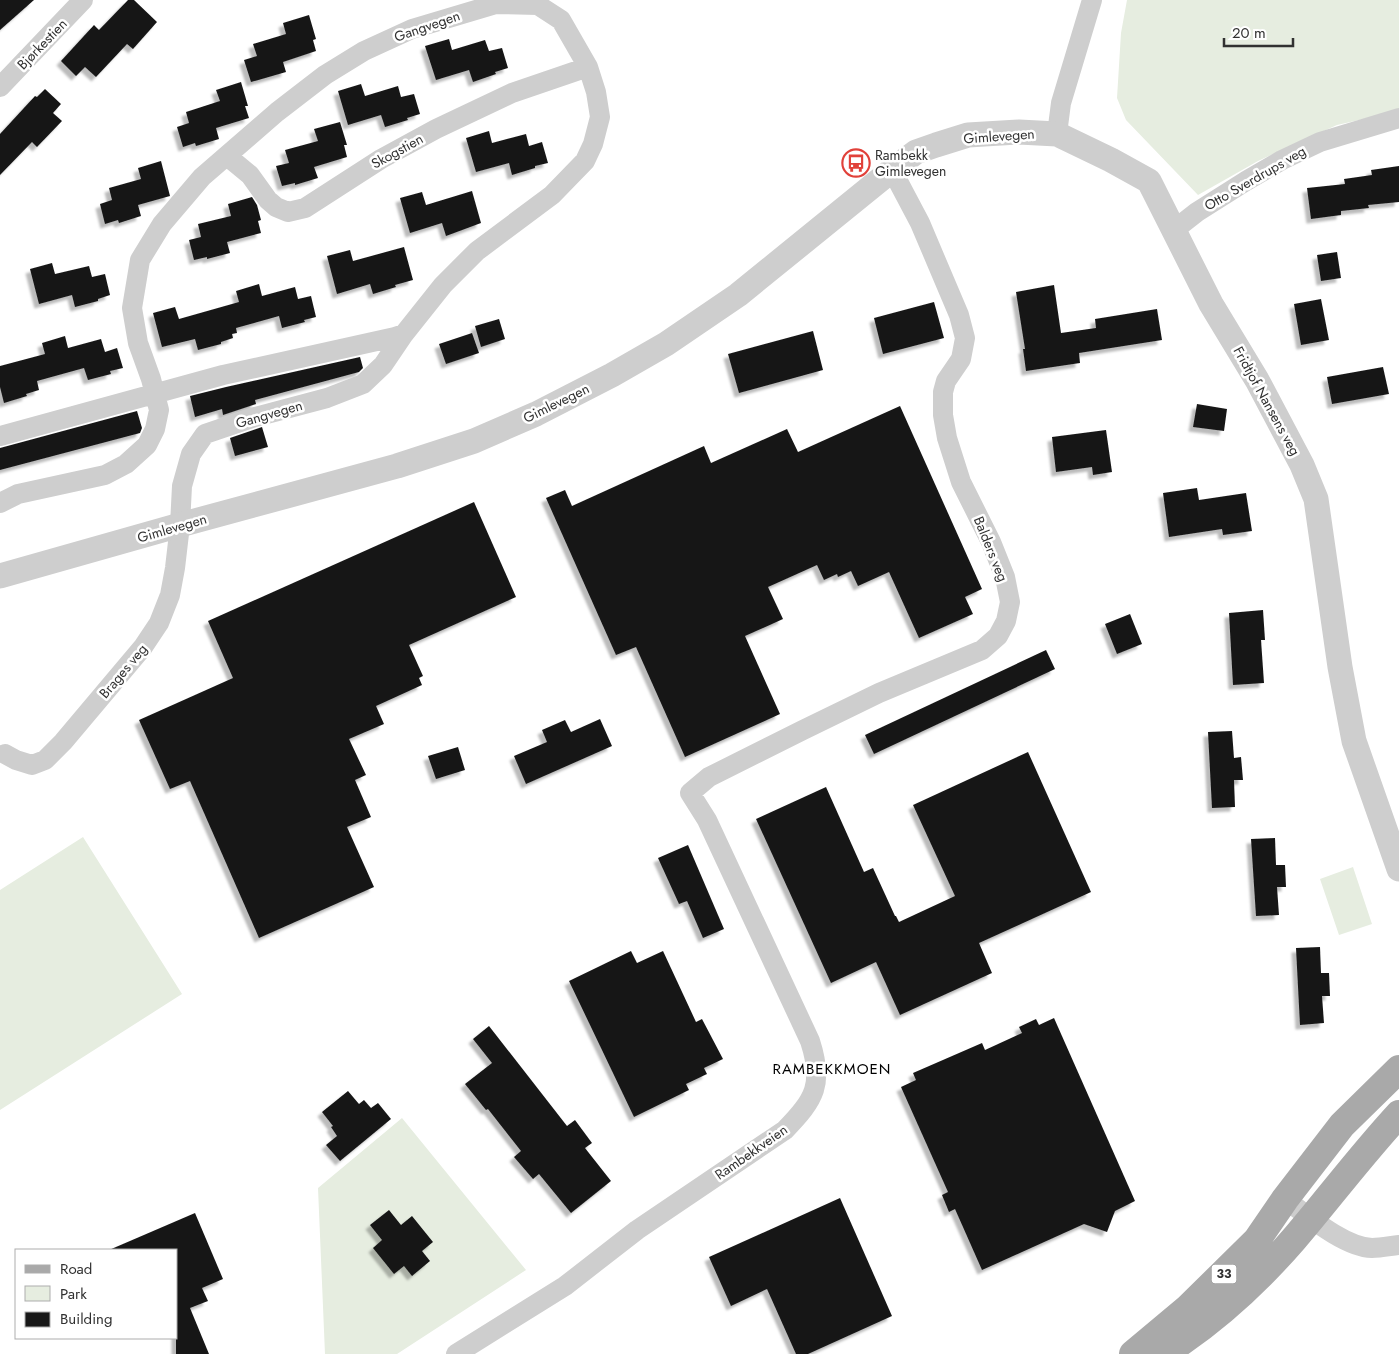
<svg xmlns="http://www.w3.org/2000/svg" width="1399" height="1354" font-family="Jost,sans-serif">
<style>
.green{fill:#e6ede0}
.building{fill:#181818;filter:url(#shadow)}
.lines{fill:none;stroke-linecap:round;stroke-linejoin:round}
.minor{stroke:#cecece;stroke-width:20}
.tertiary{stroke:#cecece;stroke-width:25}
.primary{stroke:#a9a9a9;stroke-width:28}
.labels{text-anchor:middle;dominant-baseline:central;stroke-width:5;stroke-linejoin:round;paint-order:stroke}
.shield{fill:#fff;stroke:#6f6f6f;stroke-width:1}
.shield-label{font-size:12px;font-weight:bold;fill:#313131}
.street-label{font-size:14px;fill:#313131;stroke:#fff}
.poi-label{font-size:14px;fill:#313131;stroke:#fff;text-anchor:start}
.neighbourhood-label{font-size:15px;letter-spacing:1px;fill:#000;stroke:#fff}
</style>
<defs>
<filter id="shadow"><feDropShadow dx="-4.5" dy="4.5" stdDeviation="1" flood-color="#0004"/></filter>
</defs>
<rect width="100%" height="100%" fill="#fff"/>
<path class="green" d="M1127,0H1399V111L1337,125L1258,161L1198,195L1126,120L1117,98L1121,33Z
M83,837L182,994L0,1110V890Z
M1353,867L1372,924L1339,935L1320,879Z
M402,1118L526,1270L397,1354H325L318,1188Z"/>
<path class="building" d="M0,0H34L0,30Z
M128,0H134L157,22L133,49L127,44L96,77L85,67L76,76L61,61L94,25L99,30Z
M309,15L316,39L313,40L316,51L283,62L286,72L251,82L244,60L257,56L253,44L286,34L283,23Z
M449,39L452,50L485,40L489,51L502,48L508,68L495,72L496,74L473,82L469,70L436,80L425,46Z
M241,82L248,106H245L249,118L216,128L219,139L196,146L195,143L183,147L177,127L189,123L186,112L220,101L216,90Z
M361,84L365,96L398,86L401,97L414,94L420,114L407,118L408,120L385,127L381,115L348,125L338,91Z
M45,89L61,104L53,113L62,121L37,147L32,142L0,175V134L35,96L37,97Z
M340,122L347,145H344L347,157L314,167L318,178L295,185V183L282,186L276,166L289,163L285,150L318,141L314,129Z
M489,131L492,143L526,134L529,146L542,142L548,163L535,166V168L512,175L509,163L476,172L466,138Z
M161,161L170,196L138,205L141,216L119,223L118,220L105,224L100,204L112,200L109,188L141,179L138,168Z
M1399,166V202L1368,205L1369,208L1341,211V215L1311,219L1307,188L1345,184L1344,179L1372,175L1371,170Z
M472,191L481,223L446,236L442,223L410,233L400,198L422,192L426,205Z
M252,197L257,205L261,220L258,221L261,233L227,242L230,253L207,259V257L194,260L189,240L201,237L198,224L231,216L228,204Z
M404,247L413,280L395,285L396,287L373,294L370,284L337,294L327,256L350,250L353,261Z
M1337,252L1341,278L1321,281L1317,255Z
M52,263L55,274L89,266L92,277L105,274L110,295L98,299V301L75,307L72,295L39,304L30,269Z
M259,284L262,296L295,287L298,299L311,296L316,317L304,320L305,322L282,328L279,316L236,328L237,333L232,334L233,338L221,342V344L198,350L195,339L162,347L153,313L175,307L179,319L239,302L236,291Z
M1054,285L1061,333L1096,328L1095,319L1157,309L1162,340L1079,353L1080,363L1026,371L1023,349H1025L1016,292Z
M1321,299L1329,340L1301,345L1294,304Z
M934,302L944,338L883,354L874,318Z
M499,319L505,339L481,347L475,326Z
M813,331L823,370L739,393L728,354Z
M472,333L479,353L446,364L439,344Z
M65,336L68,348L101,339L105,352L117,348L123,368L110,371L111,374L88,380L84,368L37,381L39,390L26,394L27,396L4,403L0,387V366L45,354L42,343Z
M360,357L363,368L359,372L255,400L256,404L223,415L222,409L195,417L190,396L226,387Z
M1383,367L1389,394L1332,404L1327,377Z
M1197,404L1227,409L1224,431L1193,427Z
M900,406L982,589L965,597L973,614L919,638L889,572L858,586L851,571L838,577L837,574L824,580L817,565L768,587L783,619L745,636L780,714L685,757L636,647L616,655L546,498L565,490L572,506L704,446L711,463L787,429L798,452Z
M137,411L142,428L140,433L0,470V448Z
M262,427L268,447L235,456L230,438Z
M1106,430L1112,472L1093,475L1092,467L1056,472L1052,437Z
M1197,488L1199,500L1246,493L1252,531L1223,535L1222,529L1169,537L1163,493Z
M474,502L516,597L409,645L423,676L419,678L422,685L376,706L384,724L349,739L366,775L355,780L371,817L347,827L374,887L259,938L190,781L170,789L139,720L233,678L208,621Z
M1263,610L1265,640H1261L1264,683L1233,685L1229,613Z
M1130,614L1142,644L1117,654L1105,624Z
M1046,650L1055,669L874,754L865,735Z
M600,719L612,746L526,784L514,756L547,742L542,730L565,720L571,732Z
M1232,731L1234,758L1241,757L1243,780H1234L1235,807L1212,808L1208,732Z
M458,747L465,770L436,779L428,756Z
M1028,752L1091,892L979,943L992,973L900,1015L876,962L831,983L756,819L826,787L864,872L873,868L895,916H896L899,922L955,896L913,805Z
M1275,838L1276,865H1285L1286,887H1277L1279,915L1256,916L1251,839Z
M688,845L724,929L703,938L687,901L679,904L658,858Z
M1320,947L1321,973H1329L1330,996H1322L1324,1023L1300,1025L1296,948Z
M631,951L637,963L663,951L696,1022L702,1019L723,1059L704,1068L707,1074L686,1084L689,1090L634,1117L569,981Z
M1054,1018L1135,1201L1115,1211L1107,1232L1084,1224L982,1270L955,1209L949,1212L942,1195L948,1192L901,1087L916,1080L913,1073L982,1043L985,1050L1022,1033L1019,1027L1036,1019L1039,1025Z
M489,1026L567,1126L575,1120L592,1143L585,1148L611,1181L571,1213L539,1174L533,1179L514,1157L521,1151L488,1109L486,1110L465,1084L492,1063L473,1039Z
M348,1091L359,1104L364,1100L371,1108L378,1103L391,1119L340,1161L326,1145L337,1136L331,1127L333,1126L322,1112Z
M840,1198L892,1316L808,1354H796L767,1289L731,1306L709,1257Z
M389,1210L401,1225L412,1216L433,1242L422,1251L430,1261L412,1276L404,1266L394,1274L373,1248L382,1240L370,1225Z
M195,1213L223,1279L202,1288L208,1301L190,1308L209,1354H176V1250H109Z"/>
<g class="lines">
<path class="minor" d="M0,87L83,0
M1057,134L1061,103L1092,0
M227,156L250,175L268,200L276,207L288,212L305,208L381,159L436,129L512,93L588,67
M1174,230L1197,212L1246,181L1282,160L1320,142L1399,118
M0,436L223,375L395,337L404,334
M0,503L18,494L105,475L126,464L147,445L155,429L159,410L151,379L138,343L132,308L140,260L162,224L202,177L277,112L325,75L364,51L412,29L496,4L538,5L561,20L588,67L596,92L600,117L593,144L585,161L552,195L477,251L443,285L404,334L383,365L363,384L327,398L255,417L205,434L191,454L182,486L180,525L175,568L170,595L159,623L143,647L63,742L45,760L32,765L16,760L5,754
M1285,1199C1307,1215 1344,1247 1372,1248C1381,1248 1390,1246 1399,1245
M456,1354L565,1286L637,1230L785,1130C815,1099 824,1084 810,1041L707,820L690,793L709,777L803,730L879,693L982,650L998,636L1006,621L1010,602L1005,577L991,542L961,482L947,438L943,415V392L946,381L961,359L965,338L959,315L920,223L892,170"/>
<path class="tertiary" d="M0,576L180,525L397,466L474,441L536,414L612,375L666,344L738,295L892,170L916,152L936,145L968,135L1019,132L1057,134L1111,160L1149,181L1211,304L1257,380L1302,465L1316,499L1340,667L1354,741L1399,869"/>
<path class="primary" d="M1133,1354L1188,1308L1257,1240L1285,1199L1342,1125L1399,1069
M1163,1354C1212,1323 1256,1283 1294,1239C1329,1198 1362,1154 1399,1114"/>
</g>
<defs>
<g id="bus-ring" transform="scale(1.4375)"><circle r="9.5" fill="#fff" stroke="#e1413a" stroke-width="1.5"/><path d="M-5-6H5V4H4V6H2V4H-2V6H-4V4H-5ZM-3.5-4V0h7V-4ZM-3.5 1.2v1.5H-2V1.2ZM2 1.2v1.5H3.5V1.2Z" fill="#e1413a"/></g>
</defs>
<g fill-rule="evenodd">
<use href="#bus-ring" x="856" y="163"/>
</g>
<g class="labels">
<rect class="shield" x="1211.5" y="1264.5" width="25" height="19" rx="4"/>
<g class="shield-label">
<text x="1224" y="1274">33</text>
</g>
<g class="street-label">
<text transform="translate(427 26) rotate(-19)">Gangvegen</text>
<text transform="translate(42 44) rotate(-46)">Bjørkestien</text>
<text transform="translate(999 136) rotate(-4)">Gimlevegen</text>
<text transform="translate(397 151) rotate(-29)">Skogstien</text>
<text transform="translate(1255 178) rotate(-30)">Otto Sverdrups veg</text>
<text transform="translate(1267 401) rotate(61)">Fridtjof Nansens veg</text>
<text transform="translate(556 403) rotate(-26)">Gimlevegen</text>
<text transform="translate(269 414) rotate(-16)">Gangvegen</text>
<text transform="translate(172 528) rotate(-16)">Gimlevegen</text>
<text transform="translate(991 549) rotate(68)">Balders veg</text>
<text transform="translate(123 671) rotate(-50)">Brages veg</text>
<text transform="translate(751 1152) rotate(-35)">Rambekkveien</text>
</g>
<g class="poi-label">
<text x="875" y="155">Rambekk<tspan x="875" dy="16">Gimlevegen</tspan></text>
</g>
<g class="neighbourhood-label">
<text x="832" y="1069">RAMBEKKMOEN</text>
</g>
</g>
<rect x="15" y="1249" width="162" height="90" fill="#ffffff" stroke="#adadad"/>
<rect x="25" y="1265" width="25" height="8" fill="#a9a9a9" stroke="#adadad"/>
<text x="60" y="1274" font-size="15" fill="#313131">Road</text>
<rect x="25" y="1286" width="25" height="15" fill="#e6ede0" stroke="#adadad"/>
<text x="60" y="1299" font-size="15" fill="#313131">Park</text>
<rect x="25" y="1312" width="25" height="15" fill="#181818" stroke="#adadad"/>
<text x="60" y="1324" font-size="15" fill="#313131">Building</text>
<path d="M1224 38v8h69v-8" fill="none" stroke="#313131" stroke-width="2.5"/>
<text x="1232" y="38" font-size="15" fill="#313131" stroke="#ffffff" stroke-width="4" paint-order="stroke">20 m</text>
</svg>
